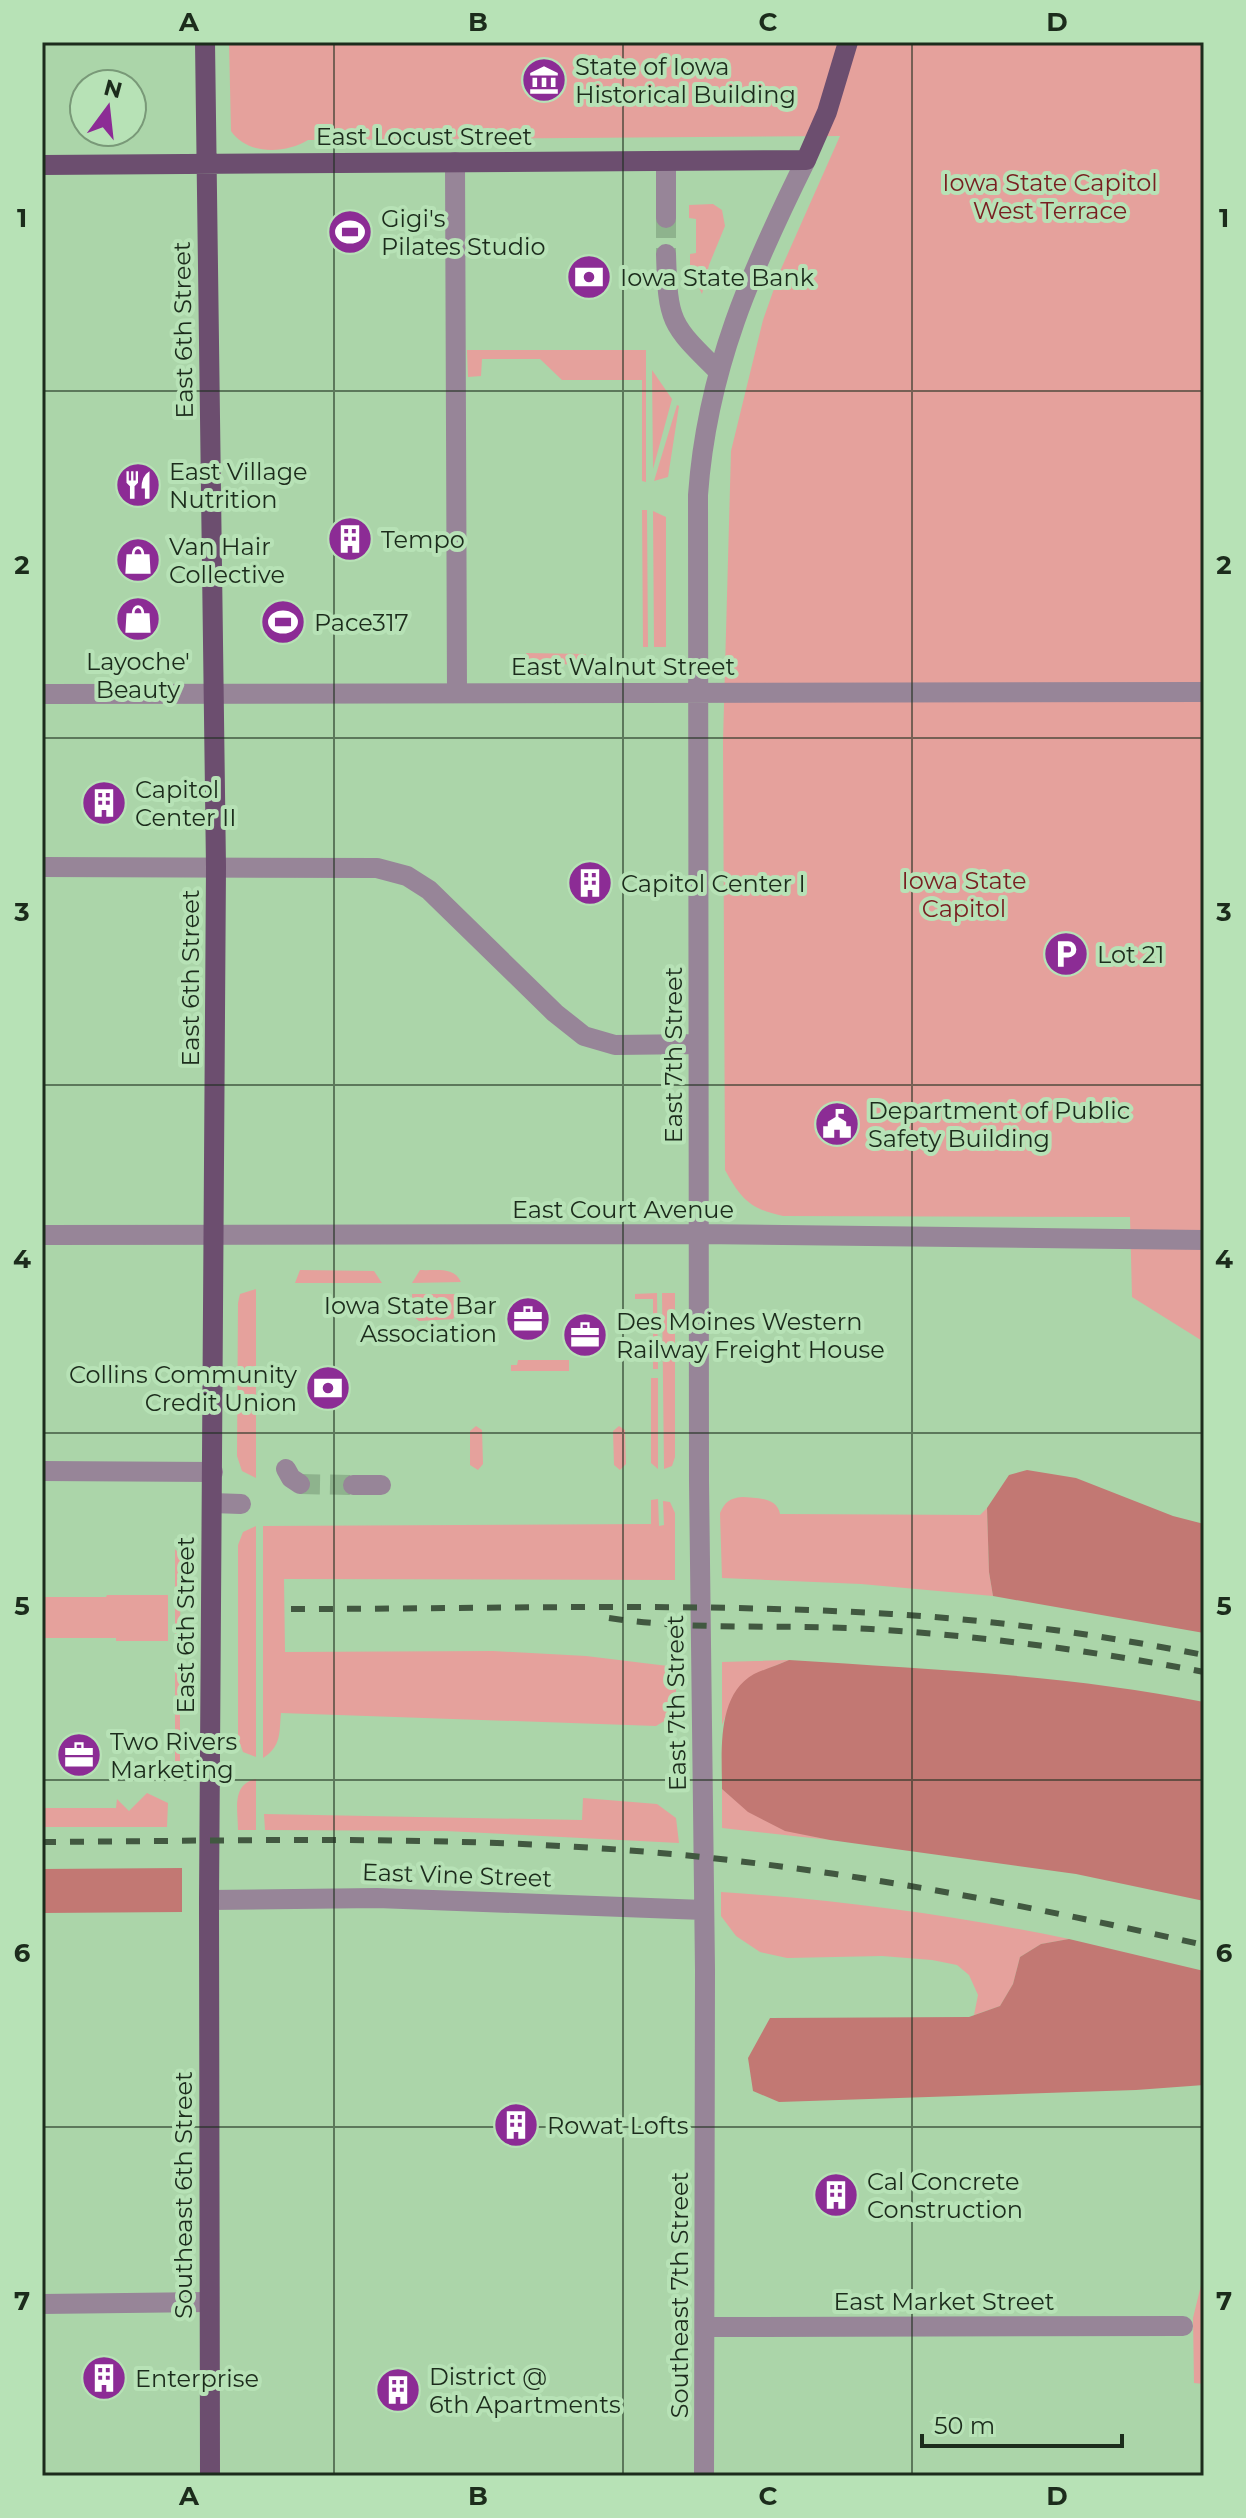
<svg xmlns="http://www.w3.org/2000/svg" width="1246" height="2518" font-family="Montserrat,sans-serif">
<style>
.green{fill:#e5a19c}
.forest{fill:#c27873}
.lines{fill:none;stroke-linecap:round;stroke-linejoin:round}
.minor-tunnel{stroke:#8eb38d;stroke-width:20;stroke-dasharray:20 10;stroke-linecap:butt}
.minor{stroke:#978598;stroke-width:20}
.major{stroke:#6c4e6f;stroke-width:20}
.rail{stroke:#415840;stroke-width:6;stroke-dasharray:14 14;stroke-linecap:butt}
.grid{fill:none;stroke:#1c2c1c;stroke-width:2;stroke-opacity:0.55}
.labels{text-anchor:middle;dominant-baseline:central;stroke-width:8;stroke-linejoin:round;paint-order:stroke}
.poi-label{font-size:24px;fill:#1c2c1c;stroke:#b7e2b6;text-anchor:start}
.street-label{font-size:24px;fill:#1c2c1c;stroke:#b7e2b6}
.park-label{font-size:24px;fill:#781e20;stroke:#b7e2b6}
.neatline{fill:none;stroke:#1c2c1c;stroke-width:3}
.grid-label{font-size:26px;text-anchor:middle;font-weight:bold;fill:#1c2c1c}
</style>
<rect width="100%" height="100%" fill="#abd5a9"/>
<path class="green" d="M229,42H1204V1342L1132,1297L1130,1217L783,1216C750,1209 741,1199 725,1170L723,741L731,451L763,320L781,269L840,136L308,140C285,154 247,155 231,131Z
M713,204L722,210L725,226L709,265L702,294L690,270V254L696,253V219L689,218V205Z
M467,350H646V482L642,481V380H562L540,359H482L481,376L468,377Z
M652,370L672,399L653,469Z
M677,405L679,406L668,477L654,481Z
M642,510H647L648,647H643Z
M653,511L666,517V647H654Z
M526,653L586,654L581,664L531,665Z
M300,1270L374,1271L382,1283H295Z
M420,1270C435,1271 454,1266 461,1282L412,1283Z
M256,1289V1478L242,1471L237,1456L238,1303L240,1294Z
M657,1293L658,1369H653V1299H635V1294Z
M662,1293H675V1457L672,1466L664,1469Z
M412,1294H462L461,1305L453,1319L419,1321L413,1316Z
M518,1360H569V1371H511V1365H517Z
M651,1378H658V1469L651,1463Z
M476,1426L482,1430L483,1464L478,1470L470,1465V1431Z
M619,1426L625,1430L626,1464L620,1470L614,1465L613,1431Z
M742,1497C756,1498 777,1497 780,1514L980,1515L987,1508L989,1572L993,1596L861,1584L722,1578L720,1513C725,1502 730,1498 742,1497Z
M658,1499L659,1526L664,1525L663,1501L670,1502L675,1513V1580L284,1579L285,1652L493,1651L586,1656L676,1667V1714L656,1726L281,1713C279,1732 282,1746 263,1758V1526L651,1524V1500Z
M256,1526V1757L243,1752L238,1738V1545L243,1532Z
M175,1549L181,1556L180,1635L175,1640Z
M107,1595H168V1641H116V1638H42V1597H106Z
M789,1660C745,1678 739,1680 722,1725V1662Z
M175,1671L180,1680V1770L175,1778Z
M256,1779V1830H238C238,1811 231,1784 256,1779Z
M722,1789C761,1823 780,1830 830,1840L722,1828Z
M147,1793L168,1803L167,1827H42V1808H116L117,1799L129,1811Z
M583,1798L657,1804L676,1818L679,1843L446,1831L265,1830L264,1814L582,1820Z
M721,1892C839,1900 954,1915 1069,1939L1041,1944L1020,1957L1013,1984L1000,2006L974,2015L978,1995L969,1975L957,1965L932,1960L882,1956L787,1958L760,1952L736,1936L721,1916Z
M1204,2273V2384L1194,2383L1193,2318Z"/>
<path class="forest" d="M1027,1470L1076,1478L1173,1516L1204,1524V1633L993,1596L989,1572L987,1508L1009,1475Z
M789,1660C925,1669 1071,1675 1204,1702V1901L1076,1874L830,1840L785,1831L748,1812L722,1789C722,1752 716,1695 754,1674C765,1669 778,1665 789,1660Z
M182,1868V1912L42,1913V1869Z
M1069,1939L1204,1971V2085L1136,2090L779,2102L753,2091L748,2058L770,2018L969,2017L1000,2006L1013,1984L1020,1957L1041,1944Z"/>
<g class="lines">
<path class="minor-tunnel" d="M666,218V254
M300,1484L353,1485"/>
<path class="minor" d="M455,162L457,692
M666,218V161
M666,254C668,322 670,324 718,371
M42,694L1204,692
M42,867L377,868L407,876L429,890L555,1013L584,1036L615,1045L698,1044
M42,1235L699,1234L1204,1240
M286,1469L291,1478L300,1484
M42,1471L213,1472
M353,1485H381
M212,1503L241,1504
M209,1900L377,1898L704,1910
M42,2304L209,2302
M705,2327L1183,2326
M704,2476L705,1970L699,1481L698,495C707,369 751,271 806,160"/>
<path class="major" d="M205,42L216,867L209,1900L210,2476
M42,165L806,160L827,112L848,42"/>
<path class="rail" d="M291,1609C491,1609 692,1602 891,1614C997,1620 1101,1635 1204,1655
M609,1618C695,1631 784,1624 871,1629C983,1636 1094,1651 1204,1672
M42,1842C221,1841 400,1836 579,1847C790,1859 999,1899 1204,1945"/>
</g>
<path class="grid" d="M334,42V2476M623,42V2476M912,42V2476M42,391H1204M42,738H1204M42,1085H1204M42,1433H1204M42,1780H1204M42,2127H1204"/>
<defs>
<g id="museum-disc" transform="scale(2.3)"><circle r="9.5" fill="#8c2c95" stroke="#b7e2b6"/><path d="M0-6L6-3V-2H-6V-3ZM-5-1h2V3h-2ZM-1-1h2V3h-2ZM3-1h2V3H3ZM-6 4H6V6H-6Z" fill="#fff"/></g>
<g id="stadium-disc" transform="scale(2.3)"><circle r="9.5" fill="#8c2c95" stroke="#b7e2b6"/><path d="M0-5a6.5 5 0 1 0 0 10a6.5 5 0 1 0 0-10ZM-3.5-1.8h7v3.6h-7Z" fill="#fff"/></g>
<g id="bank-disc" transform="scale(2.3)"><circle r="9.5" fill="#8c2c95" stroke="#b7e2b6"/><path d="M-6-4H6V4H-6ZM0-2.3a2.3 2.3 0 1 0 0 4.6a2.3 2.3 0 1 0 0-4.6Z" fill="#fff"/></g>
<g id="restaurant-disc" transform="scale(2.3)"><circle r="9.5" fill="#8c2c95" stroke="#b7e2b6"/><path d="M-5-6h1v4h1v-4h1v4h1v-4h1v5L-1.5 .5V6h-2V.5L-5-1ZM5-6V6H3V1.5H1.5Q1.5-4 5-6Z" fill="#fff"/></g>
<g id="building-disc" transform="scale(2.3)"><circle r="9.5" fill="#8c2c95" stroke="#b7e2b6"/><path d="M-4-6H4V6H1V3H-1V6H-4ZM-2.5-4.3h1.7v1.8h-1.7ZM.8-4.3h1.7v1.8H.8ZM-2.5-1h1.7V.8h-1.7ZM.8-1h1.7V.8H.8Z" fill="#fff"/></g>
<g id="shop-disc" transform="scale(2.3)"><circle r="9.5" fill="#8c2c95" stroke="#b7e2b6"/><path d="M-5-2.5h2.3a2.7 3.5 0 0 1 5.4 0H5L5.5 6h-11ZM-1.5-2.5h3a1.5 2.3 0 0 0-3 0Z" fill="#fff"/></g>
<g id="parking-disc" transform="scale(2.3)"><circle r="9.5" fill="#8c2c95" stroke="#b7e2b6"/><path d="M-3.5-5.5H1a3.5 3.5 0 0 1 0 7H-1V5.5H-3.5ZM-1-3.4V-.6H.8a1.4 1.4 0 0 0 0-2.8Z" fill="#fff"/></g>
<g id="civic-disc" transform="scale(2.3)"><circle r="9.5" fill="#8c2c95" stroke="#b7e2b6"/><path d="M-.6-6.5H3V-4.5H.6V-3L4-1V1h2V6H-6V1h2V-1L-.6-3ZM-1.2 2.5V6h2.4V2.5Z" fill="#fff"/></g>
<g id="office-disc" transform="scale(2.3)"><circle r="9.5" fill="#8c2c95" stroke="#b7e2b6"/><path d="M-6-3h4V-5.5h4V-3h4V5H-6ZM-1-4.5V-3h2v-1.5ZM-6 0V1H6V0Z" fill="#fff"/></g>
</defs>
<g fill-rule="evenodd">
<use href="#museum-disc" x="544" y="80"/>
<use href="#stadium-disc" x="350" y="232"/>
<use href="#bank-disc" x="589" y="277"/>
<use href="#restaurant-disc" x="138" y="485"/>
<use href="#building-disc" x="350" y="539"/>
<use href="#shop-disc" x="138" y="560"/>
<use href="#shop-disc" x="138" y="619"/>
<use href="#stadium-disc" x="283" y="622"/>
<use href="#building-disc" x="104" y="803"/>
<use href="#building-disc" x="590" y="883"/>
<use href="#parking-disc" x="1066" y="954"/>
<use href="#civic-disc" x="837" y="1124"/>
<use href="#office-disc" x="528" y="1319"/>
<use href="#office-disc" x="585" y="1335"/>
<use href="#bank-disc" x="328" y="1388"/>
<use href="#office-disc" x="79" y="1755"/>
<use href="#building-disc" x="516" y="2125"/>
<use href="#building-disc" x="836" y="2195"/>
<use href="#building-disc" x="104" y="2378"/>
<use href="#building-disc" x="398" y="2390"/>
</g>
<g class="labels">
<g class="poi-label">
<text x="575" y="66">State of Iowa<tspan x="575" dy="28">Historical Building</tspan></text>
<text x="381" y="218">Gigi's<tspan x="381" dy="28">Pilates Studio</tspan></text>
<text x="620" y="277">Iowa State Bank</text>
<text x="169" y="471">East Village<tspan x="169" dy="28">Nutrition</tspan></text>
<text x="381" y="539">Tempo</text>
<text x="169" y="546">Van Hair<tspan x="169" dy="28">Collective</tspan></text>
<text x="314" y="622">Pace317</text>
<text x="138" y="661" text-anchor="middle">Layoche'<tspan x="138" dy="28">Beauty</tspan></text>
<text x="135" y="789">Capitol<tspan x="135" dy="28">Center II</tspan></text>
<text x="621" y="883">Capitol Center I</text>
<text x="1097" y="954">Lot 21</text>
<text x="868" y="1110">Department of Public<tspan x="868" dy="28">Safety Building</tspan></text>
<text x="497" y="1305" text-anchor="end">Iowa State Bar<tspan x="497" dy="28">Association</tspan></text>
<text x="616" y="1321">Des Moines Western<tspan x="616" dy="28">Railway Freight House</tspan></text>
<text x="297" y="1374" text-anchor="end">Collins Community<tspan x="297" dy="28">Credit Union</tspan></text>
<text x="110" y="1741">Two Rivers<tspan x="110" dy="28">Marketing</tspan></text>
<text x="547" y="2125">Rowat Lofts</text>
<text x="867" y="2181">Cal Concrete<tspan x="867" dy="28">Construction</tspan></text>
<text x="429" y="2376">District @<tspan x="429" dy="28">6th Apartments</tspan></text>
<text x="135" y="2378">Enterprise</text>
</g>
<g class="street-label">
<text x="424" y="136">East Locust Street</text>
<text transform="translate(183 330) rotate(-91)">East 6th Street</text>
<text x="623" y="666">East Walnut Street</text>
<text transform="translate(190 978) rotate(-90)">East 6th Street</text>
<text transform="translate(673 1055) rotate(-90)">East 7th Street</text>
<text x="623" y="1209">East Court Avenue</text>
<text transform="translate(185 1625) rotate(-90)">East 6th Street</text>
<text transform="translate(676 1703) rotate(-91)">East 7th Street</text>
<text transform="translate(457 1875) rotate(2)">East Vine Street</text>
<text transform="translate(183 2195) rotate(-90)">Southeast 6th Street</text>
<text transform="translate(679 2295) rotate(-90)">Southeast 7th Street</text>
<text x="944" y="2301">East Market Street</text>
</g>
<g class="park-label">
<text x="1050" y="182">Iowa State Capitol<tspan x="1050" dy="28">West Terrace</tspan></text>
<text x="964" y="880">Iowa State<tspan x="964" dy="28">Capitol</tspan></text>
</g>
</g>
<rect width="1246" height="2518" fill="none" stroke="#b7e2b6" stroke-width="88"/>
<g transform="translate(108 108) rotate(15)"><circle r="38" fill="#b7e2b6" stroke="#799978" stroke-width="2"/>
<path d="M0-6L14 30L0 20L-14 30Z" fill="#8c2c95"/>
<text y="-12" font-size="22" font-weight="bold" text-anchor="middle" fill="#1c2c1c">N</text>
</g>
<path d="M922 2434v12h200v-12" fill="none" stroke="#1c2c1c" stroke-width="4"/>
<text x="934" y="2434" font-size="24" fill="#1c2c1c" stroke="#b7e2b6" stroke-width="6" paint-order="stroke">50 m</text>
<rect x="44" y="44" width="1158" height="2430" class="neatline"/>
<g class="grid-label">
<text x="189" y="31">A</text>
<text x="478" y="31">B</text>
<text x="768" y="31">C</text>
<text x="1057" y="31">D</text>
<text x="22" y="227">1</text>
<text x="1224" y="227">1</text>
<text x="22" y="574">2</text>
<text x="1224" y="574">2</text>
<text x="22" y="921">3</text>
<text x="1224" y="921">3</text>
<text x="22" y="1268">4</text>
<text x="1224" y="1268">4</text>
<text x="22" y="1615">5</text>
<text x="1224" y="1615">5</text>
<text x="22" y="1962">6</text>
<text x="1224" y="1962">6</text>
<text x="22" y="2310">7</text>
<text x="1224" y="2310">7</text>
<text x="189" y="2505">A</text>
<text x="478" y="2505">B</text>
<text x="768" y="2505">C</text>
<text x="1057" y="2505">D</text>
</g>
</svg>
